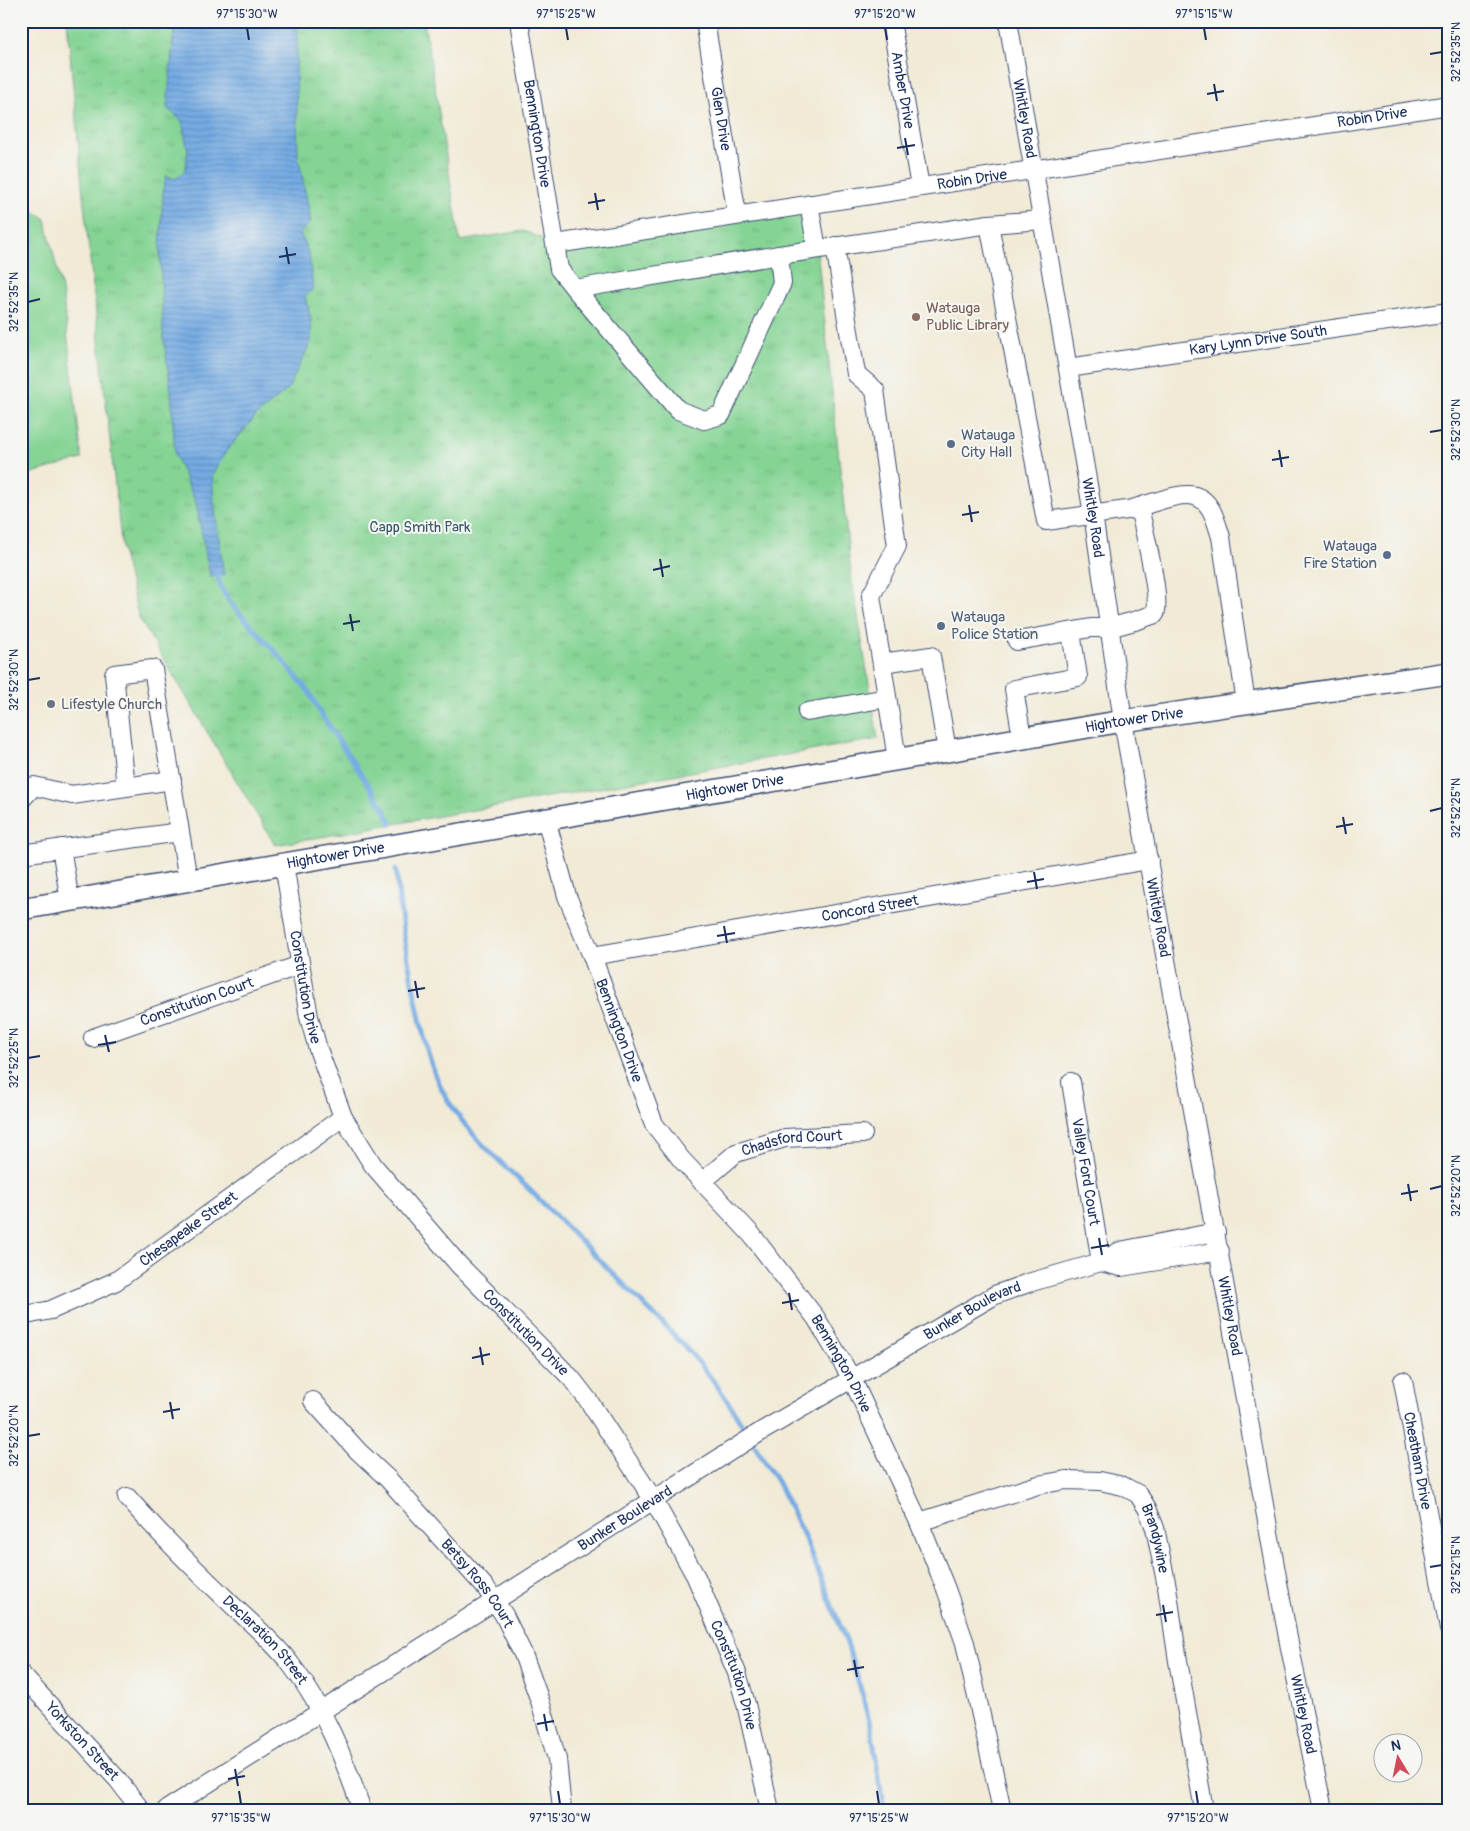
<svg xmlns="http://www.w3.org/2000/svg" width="1470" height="1831" font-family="Pangolin,sans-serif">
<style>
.grass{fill:url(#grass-tufts);stroke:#508279}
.garden{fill:#85d494;stroke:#508279}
.water{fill:url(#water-rules);stroke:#486da0}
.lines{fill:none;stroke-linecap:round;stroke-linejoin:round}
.stream{stroke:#75abe3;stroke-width:5}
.minor-casing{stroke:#3b4b70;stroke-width:20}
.major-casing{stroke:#3b4b70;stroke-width:24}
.minor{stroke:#fff;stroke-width:18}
.major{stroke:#fff;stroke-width:21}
.ticks{fill:none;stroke:#1b2f5e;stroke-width:2}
.education-dot{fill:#8d6e63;stroke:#f6f6f2;stroke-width:2}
.service-dot{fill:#5c6f8a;stroke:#f6f6f2;stroke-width:2}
.worship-dot{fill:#6b7280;stroke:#f6f6f2;stroke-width:2}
.labels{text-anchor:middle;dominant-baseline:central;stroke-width:4;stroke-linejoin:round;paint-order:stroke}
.street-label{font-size:15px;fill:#1b2f5e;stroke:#f6f6f2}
.education-label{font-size:15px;fill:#785e54;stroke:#f6f6f2;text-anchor:start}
.service-label{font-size:15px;fill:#4e5e75;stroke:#f6f6f2;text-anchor:start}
.park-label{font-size:15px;fill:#36586c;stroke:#f6f6f2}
.worship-label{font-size:15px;fill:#5b616d;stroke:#f6f6f2;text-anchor:start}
.neatline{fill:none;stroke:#1b2f5e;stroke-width:2}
.ticks-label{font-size:12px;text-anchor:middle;fill:#1b2f5e}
</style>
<defs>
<pattern id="grass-tufts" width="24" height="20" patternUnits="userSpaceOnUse" patternTransform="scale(1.25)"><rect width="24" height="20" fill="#85d494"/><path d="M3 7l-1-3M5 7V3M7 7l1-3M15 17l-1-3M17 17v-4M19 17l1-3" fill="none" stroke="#72b682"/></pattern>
<pattern id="water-rules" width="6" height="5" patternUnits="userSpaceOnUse" patternTransform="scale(1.25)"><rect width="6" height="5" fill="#75abe3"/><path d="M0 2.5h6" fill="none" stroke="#5f8cbb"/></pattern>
</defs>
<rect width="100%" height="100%" fill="#f6f6f2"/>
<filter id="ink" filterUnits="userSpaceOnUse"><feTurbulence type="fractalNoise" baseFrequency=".02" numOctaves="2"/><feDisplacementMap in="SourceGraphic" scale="10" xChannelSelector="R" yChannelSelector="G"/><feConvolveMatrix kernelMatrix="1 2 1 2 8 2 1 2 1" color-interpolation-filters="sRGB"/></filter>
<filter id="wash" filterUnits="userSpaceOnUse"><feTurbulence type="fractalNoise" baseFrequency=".0096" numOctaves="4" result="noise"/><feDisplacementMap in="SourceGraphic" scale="20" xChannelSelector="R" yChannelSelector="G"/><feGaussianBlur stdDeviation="1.12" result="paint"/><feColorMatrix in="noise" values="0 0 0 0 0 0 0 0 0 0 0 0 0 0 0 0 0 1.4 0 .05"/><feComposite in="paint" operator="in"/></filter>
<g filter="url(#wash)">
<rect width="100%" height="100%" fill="#f1ead6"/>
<path class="grass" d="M67,21H424L460,241L523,231L556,244L809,204L817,249L851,574L878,739L275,845L139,618L122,550L83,195Z"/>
<path class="garden" d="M21,204L45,218L62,290L82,459L21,476Z"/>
<path class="water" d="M175,21H298L296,69L298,155L311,222L300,233L309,255L313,289L305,297L311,319V342L288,389L256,416L227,450L212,475L214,504L224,575L210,576L196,503L175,455L171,390L163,333L160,250L163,193L166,176L175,179L185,171L188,151L182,121L167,108Z"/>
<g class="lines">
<path class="stream" d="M216,570L221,588L231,604L281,658L309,692L321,714L385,810L391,824
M396,870C400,916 407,960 417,1005C423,1033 428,1062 441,1088C463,1131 499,1160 533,1193C569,1230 606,1266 642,1303C667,1328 693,1353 714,1382C725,1396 734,1411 743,1426
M755,1446L778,1483L803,1534L847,1643L863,1697L872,1733L884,1810"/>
</g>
</g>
<g filter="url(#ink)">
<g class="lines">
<g class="minor-casing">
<g id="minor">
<path id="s1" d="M519,21L559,269L575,289L678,410L704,420L721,415L782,283L779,255L575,289"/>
<path id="s2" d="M705,21L737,215"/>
<path id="s3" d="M891,21L920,187"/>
<path id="s4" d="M1008,21L1093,514L1123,721L1288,1638L1323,1810"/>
<path d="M809,204L817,249"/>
<path d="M989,224L1046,521C1073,517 1100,514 1127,510C1145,507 1177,491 1195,496C1212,501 1216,522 1221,537L1246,703"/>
<path id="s5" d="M556,244L1449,105"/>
<path d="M835,246L856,374L875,390L897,546L871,596L897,759"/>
<path d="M779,255L989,224L1042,220"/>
<path id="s6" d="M1068,368L1449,312"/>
<path d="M1017,641L1091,628H1109L1138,620L1155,614C1162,600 1143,526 1139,507"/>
<path d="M882,663L931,656L947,751"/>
<path d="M807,712L887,698"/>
<path d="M1022,738L1014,689L1078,677L1071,632"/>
<path d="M126,787L172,780"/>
<path d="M21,800L34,786L72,795L126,787L114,674L153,669L188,880"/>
<path id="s7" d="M546,819L567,896L592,956L654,1124L681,1159L751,1234L816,1318L852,1379L919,1522L946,1589L965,1643L1002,1810"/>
<path d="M61,848L70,901"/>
<path d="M21,854L180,832"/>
<path id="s8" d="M284,864L309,1017L318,1049L343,1117L373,1165L459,1265L571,1378L588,1400L653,1499L696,1577L737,1673L746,1704L770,1810"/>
<path id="s9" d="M592,956L1149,860"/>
<path id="s10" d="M93,1038L300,965"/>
<path id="s11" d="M1071,1082L1101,1262"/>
<path id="s12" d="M702,1182L736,1153L785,1138L863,1134"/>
<path d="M1101,1262L1121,1267L1220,1251"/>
<path id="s13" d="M21,1316L51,1310L116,1281L343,1117"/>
<path id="s14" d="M1403,1381L1449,1629"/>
<path id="s15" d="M313,1401L358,1451L388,1479L486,1588L504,1615L523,1654L540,1701L557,1759L562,1810"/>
<path id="s16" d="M127,1497C158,1532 191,1566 225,1598C247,1620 274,1641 292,1666C325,1709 344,1759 362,1810"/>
<path id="s17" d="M919,1522L1038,1485L1066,1480L1100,1481L1123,1486L1138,1494L1147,1508L1155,1528L1167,1587L1178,1661L1204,1810"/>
<path id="s18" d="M21,1674L118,1780L141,1810"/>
<path id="s19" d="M166,1810L762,1431L995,1295L1028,1283L1101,1262L1120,1251L1216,1232"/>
</g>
</g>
<g class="major-casing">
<g id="major">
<path id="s20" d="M21,909L1123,721L1449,673"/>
</g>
</g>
<use href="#minor" class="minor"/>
<use href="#major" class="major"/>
</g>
</g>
<path class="ticks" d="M247,28L249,40M566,28L568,40M885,28L887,40M1204,28L1206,40M1430,54L1442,52M1214,84L1217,101M1207,94L1224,91M905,138L908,155M897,148L915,145M595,193L598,210M588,203L605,200M286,247L289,264M279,257L296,254M28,302L40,299M1430,432L1442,430M1279,450L1282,467M1272,460L1289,457M969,505L972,522M962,515L979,512M660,559L663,577M653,570L670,566M350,614L353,631M343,624L360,621M28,680L40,678M1430,811L1442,808M1343,817L1346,834M1336,827L1353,824M1034,872L1037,889M1027,882L1044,879M724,926L727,943M717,936L735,933M415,981L418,998M408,991L425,988M105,1035L109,1052M98,1045L116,1042M28,1058L40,1056M1408,1184L1411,1201M1430,1189L1442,1186M1401,1194L1418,1191M1099,1238L1102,1255M1091,1248L1109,1245M789,1293L792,1310M782,1303L799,1300M480,1347L483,1365M472,1358L490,1354M170,1402L173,1419M163,1412L180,1409M28,1436L40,1434M1430,1567L1442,1565M1163,1605L1166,1622M1156,1615L1173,1612M854,1660L857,1677M847,1670L864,1667M544,1714L547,1731M537,1724L554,1721M235,1769L238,1786M228,1779L245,1776M239,1791L241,1804M558,1791L560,1804M877,1791L879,1804M1196,1791L1198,1804"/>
<circle class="education-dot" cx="916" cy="317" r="5"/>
<g class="service-dot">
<circle cx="951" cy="444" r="5"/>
<circle cx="1387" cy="555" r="5"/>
<circle cx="941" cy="626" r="5"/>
</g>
<circle class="worship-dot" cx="51" cy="704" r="5"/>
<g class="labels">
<g class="street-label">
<text stroke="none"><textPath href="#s3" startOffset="70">Amber Drive</textPath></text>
<text stroke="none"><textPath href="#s5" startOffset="826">Robin Drive</textPath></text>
<text stroke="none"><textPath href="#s2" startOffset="99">Glen Drive</textPath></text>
<text stroke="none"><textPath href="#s4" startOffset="99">Whitley Road</textPath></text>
<text stroke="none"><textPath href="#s1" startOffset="114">Bennington Drive</textPath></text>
<text stroke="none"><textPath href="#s5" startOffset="421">Robin Drive</textPath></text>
<text stroke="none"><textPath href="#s6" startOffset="192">Kary Lynn Drive South</textPath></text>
<text stroke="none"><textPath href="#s4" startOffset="504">Whitley Road</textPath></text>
<text stroke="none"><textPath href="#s20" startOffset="1129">Hightower Drive</textPath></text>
<text stroke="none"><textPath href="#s20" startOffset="724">Hightower Drive</textPath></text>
<text stroke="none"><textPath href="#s20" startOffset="319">Hightower Drive</textPath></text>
<text stroke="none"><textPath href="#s9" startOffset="282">Concord Street</textPath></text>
<text stroke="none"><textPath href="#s4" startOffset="909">Whitley Road</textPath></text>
<text stroke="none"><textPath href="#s8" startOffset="125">Constitution Drive</textPath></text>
<text stroke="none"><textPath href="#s10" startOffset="110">Constitution Court</textPath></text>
<text stroke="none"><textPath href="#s7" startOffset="224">Bennington Drive</textPath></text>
<text stroke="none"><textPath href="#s12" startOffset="102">Chadsford Court</textPath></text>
<text stroke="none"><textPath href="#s11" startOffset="91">Valley Ford Court</textPath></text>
<text stroke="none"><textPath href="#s13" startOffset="191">Chesapeake Street</textPath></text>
<text stroke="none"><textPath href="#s19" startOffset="949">Bunker Boulevard</textPath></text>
<text stroke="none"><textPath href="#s4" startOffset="1314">Whitley Road</textPath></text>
<text stroke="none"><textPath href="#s8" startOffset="544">Constitution Drive</textPath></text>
<text stroke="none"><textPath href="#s7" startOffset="629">Bennington Drive</textPath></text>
<text stroke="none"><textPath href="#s14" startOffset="81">Cheatham Drive</textPath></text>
<text stroke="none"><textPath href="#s19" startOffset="544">Bunker Boulevard</textPath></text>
<text stroke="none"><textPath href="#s17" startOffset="276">Brandywine</textPath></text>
<text stroke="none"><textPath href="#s15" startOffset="246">Betsy Ross Court</textPath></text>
<text stroke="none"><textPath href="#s16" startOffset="199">Declaration Street</textPath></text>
<text stroke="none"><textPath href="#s8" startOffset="949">Constitution Drive</textPath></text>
<text stroke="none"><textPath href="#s4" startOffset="1719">Whitley Road</textPath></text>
<text stroke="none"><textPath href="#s18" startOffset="91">Yorkston Street</textPath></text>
</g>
<g class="education-label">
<text x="926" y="308">Watauga<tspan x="926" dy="17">Public Library</tspan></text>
</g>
<g class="service-label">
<text x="961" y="435">Watauga<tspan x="961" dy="17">City Hall</tspan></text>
<text x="1377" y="546" text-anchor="end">Watauga<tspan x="1377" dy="17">Fire Station</tspan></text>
<text x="951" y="617">Watauga<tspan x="951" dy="17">Police Station</tspan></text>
</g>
<g class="park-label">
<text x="420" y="527">Capp Smith Park</text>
</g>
<g class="worship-label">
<text x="61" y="704">Lifestyle Church</text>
</g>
</g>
<rect width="1470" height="1831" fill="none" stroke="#f6f6f2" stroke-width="55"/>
<g transform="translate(1398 1758) rotate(350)"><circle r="24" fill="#f6f6f2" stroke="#9ea6b7"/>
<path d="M0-4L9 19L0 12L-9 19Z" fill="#d1495b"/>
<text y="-8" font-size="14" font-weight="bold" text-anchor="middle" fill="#1b2f5e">N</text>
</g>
<rect x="28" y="28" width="1414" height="1776" class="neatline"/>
<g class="ticks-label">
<text x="247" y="18">97°15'30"W</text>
<text x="566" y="18">97°15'25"W</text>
<text x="885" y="18">97°15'20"W</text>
<text x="1204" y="18">97°15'15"W</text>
<text transform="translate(1456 52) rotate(-90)" y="4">32°52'35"N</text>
<text transform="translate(14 302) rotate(-90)" y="4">32°52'35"N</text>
<text transform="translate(1456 430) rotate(-90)" y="4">32°52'30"N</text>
<text transform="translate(14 680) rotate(-90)" y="4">32°52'30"N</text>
<text transform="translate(1456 808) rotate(-90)" y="4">32°52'25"N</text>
<text transform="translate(14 1058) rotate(-90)" y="4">32°52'25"N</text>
<text transform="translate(1456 1186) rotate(-90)" y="4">32°52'20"N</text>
<text transform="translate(14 1436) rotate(-90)" y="4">32°52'20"N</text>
<text transform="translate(1456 1565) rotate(-90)" y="4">32°52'15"N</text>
<text x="241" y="1822">97°15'35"W</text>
<text x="560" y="1822">97°15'30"W</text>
<text x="879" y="1822">97°15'25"W</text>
<text x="1198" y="1822">97°15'20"W</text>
</g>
</svg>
